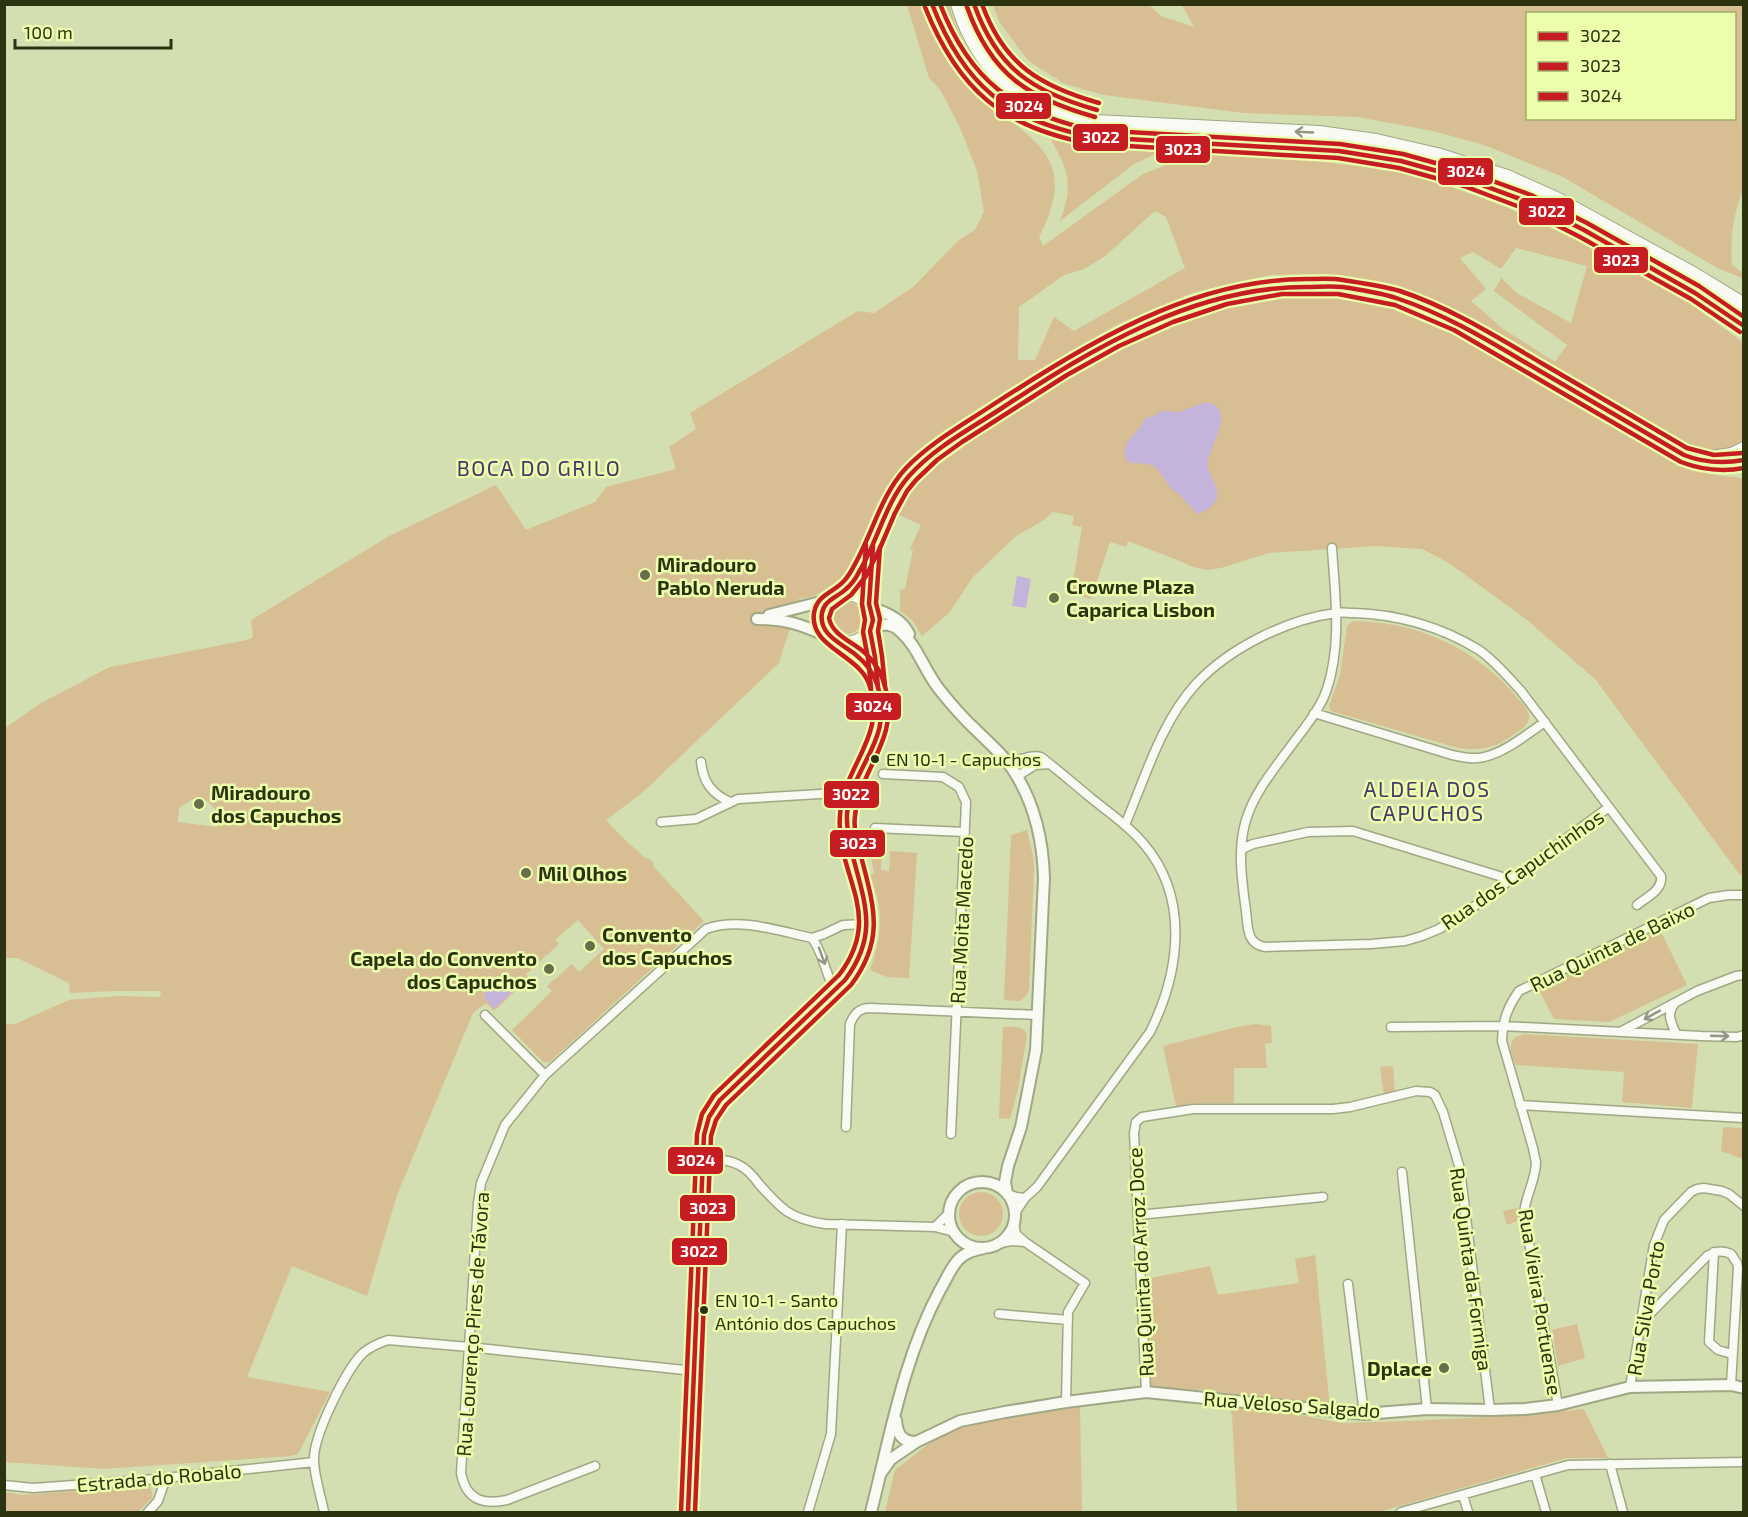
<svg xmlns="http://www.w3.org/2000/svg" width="1748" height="1517" font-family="'Exo 2',sans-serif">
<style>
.green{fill:#d8bf93;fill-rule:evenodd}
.water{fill:#c4b4dc}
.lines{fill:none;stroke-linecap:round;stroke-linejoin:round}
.minor-casing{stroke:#9fa884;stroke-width:11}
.tertiary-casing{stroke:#9fa884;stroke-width:14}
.primary-casing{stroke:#9fa884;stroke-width:16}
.trunk-casing{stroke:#9fa884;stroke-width:16}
.minor{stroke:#f8faf3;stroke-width:8}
.tertiary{stroke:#f8faf3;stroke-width:10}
.primary{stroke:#f8faf3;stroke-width:14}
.trunk{stroke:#f8faf3;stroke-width:14}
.bus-1-casing{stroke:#eafeab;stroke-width:9}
.bus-2-casing{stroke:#eafeab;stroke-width:9}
.bus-3-casing{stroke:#eafeab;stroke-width:9}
.bus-1{stroke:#c61d23;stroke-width:4.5}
.bus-2{stroke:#c61d23;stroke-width:4.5}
.bus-3{stroke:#c61d23;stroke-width:4.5}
.oneway{stroke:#929682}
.poi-dot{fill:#666f49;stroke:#eafeab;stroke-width:2}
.bus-dot{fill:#2c3311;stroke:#eafeab;stroke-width:2}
.labels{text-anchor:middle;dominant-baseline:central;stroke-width:5;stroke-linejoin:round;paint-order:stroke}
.bus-label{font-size:18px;fill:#2c3311;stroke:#eafeab;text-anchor:start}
.poi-label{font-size:20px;font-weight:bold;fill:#2c3311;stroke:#eafeab;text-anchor:start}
.street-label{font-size:20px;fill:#2c3311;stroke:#eafeab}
.neighbourhood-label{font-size:21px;letter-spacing:1.5px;fill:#4a336e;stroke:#eafeab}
.line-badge{stroke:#eafeab;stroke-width:2}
.badge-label{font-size:16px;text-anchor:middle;font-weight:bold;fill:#fff}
</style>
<rect width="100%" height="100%" fill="#d3deb1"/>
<path class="green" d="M907,5H923C930,31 947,65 966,85C1018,136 1086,147 1039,237L1043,246L1143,174L1171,163L1207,153L1269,156L1387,169L1444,184L1506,207L1580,242L1687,301L1741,341L1743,344V443L1727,449L1699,450L1677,440L1531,354L1459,314L1414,293L1361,279L1322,274L1270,275L1195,292L1118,324L1068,353L935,443L895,475L879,503L860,553L842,579L822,592L811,597L799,599L779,663L642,793L606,820L619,834L645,858H648L653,862V866L704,921L551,1061L548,1063L543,1062L512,1030L552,991L547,986L572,964L579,972L604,949L578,920L555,940L559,944L526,974L529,978L494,1011L486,1003L473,1013L397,1195L367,1296L292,1266L247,1377L330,1392L298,1454L290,1456L104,1469L5,1462L4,1024H15L69,1000L119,996L160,997L161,991H115L70,993L69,983L17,958H5V728L41,703L110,667L247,640L253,637L251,620L389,536L496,485L526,530L595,502L606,487L676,469L669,447L696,429L690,413L858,311L874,313L913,287L959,240L975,230L984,212L977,171L960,128L941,91L929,78ZM1155,211L1166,217L1185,268L1074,331L1054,317L1035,360H1018L1019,307L1064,275L1084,269L1104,257ZM1516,248L1587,266L1571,323L1517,293L1501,278L1494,291L1567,345L1555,362L1502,328L1471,301L1486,289L1460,258L1473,252L1501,269ZM193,799L207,801L219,813L217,827L178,822L179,808Z
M939,5H949C968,71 1013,110 1078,128C1007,112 964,72 939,5Z
M993,5H1149L1161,16L1194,27L1182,5H1743V190C1733,215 1730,238 1732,265L1743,273V278L1719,269L1563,177L1484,145L1433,131L1357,117L1243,113L1104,95L1065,84L1036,66L1026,58L1000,23ZM1528,14H1734V118H1528Z
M1051,140L1099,149L1162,151L1134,164L1060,221C1073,186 1070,172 1051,140Z
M1280,295H1326L1355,299L1414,313L1481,347L1517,369L1567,394L1685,463L1715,475L1743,478V873L1740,875L1595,679L1527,620L1449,563L1422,549L1375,546L1269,553L1221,568L1207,570L1193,567L1180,561L1128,541L1126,547L1110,542L1091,599L1071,593L1082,527L1072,525L1074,516L1053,512L1044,520L1016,536L973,577L949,613L922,636L912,620L900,611V590L905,589L913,550L910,549L921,525L897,514L890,527L889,526L900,504L909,490L924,473L940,459L1024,403L1123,345L1180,320L1246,301Z
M831 618a16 16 0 1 1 32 0a16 16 0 1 1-32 0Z
M1353,621C1376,622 1399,624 1421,632C1459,645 1493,667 1518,699C1523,704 1530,711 1529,718C1528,727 1516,733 1510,737C1494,749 1477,751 1458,748L1331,711L1329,706L1340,675L1347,626Z
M1027,830L1033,856L1034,870L1029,990L1027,995L1020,1001L1004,1000L1011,835Z
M890,851L917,853L909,978L887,977L870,970C882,936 885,908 869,875L874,873L870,853L882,852L881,870L889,871Z
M1659,928L1687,985L1609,1022L1554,1019L1538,988Z
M1256,1024L1271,1026L1272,1043L1265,1044L1267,1068H1234V1103H1199L1176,1106L1163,1046L1241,1026Z
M1003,1027C1012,1027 1023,1025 1027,1035L1018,1089L1010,1119L999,1118Z
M1524,1034L1698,1044L1692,1108L1622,1102L1624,1072L1516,1065C1512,1055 1507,1045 1515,1037Z
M1393,1066L1395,1093L1384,1096L1380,1067Z
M1723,1127L1743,1128V1159L1721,1151Z
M959 1214a22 22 0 1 1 44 0a22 22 0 1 1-44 0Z
M1518,1208L1520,1220L1507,1225L1503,1211Z
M1315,1255L1330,1408L1206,1390L1150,1389L1146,1279L1210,1266L1218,1295L1299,1283L1295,1259Z
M1577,1324L1585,1358L1558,1366L1552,1330Z
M1227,1405L1263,1408L1341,1423L1407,1421L1526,1415L1584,1409L1608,1458H1567L1379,1512H1237L1232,1415Z
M1080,1407L1082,1512H885L895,1470L945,1431L989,1419Z
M150,1485L153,1497L138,1512H5V1492L22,1495Z"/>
<path class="water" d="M1206,402C1240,409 1206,448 1208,466C1209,477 1219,486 1217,497C1215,507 1205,511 1197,514L1180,495L1171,489L1159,471L1154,466L1148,464L1131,463L1126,460C1119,440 1140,434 1146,417H1153L1161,411L1179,412Z
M1017,576L1031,579L1026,608L1012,606Z
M505,986L511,993L494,1009L485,999V992L491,991L497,987Z"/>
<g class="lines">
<g class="minor-casing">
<path id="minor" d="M1332,548C1335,595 1342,643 1327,689C1320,710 1304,728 1291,746C1274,769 1254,793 1246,820C1237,849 1242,881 1246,911C1248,926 1246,944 1265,947L1371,944L1405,941L1422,936L1439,929L1468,911L1609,807
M1314,713L1452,755C1462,757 1474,760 1484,757C1506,752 1527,734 1545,722
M701,762C703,782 712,794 730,802
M1007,762C1019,761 1030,754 1041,757C1058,770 1074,784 1091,798C1108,812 1128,825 1143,843C1190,897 1180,972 1150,1032L1037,1187L1025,1198
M883,774L943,777L959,787L966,802L951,1134
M1018,776L1035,765L1049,764
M661,822L696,819L738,799L853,792
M1125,825C1145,778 1161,722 1196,684C1229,648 1288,619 1336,613C1341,612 1348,613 1354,613C1397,614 1442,627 1479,650C1495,661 1508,677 1521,691L1661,876C1663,890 1647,897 1637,905
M875,828L965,832
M1242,849L1253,844L1308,832L1353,831L1512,880
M835,990C825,974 824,954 812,938L824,934L843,925L868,924
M1675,1003C1666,1014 1671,1022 1676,1034
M485,1015L545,1075
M1391,1027L1503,1026L1701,1036L1737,1037L1744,1035
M1620,1032L1697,991L1736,976L1744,975
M1520,1105L1744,1118
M846,1127L850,1024C854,1014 859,1008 870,1008L1038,1015
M702,1158C714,1159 729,1159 739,1165C747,1169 754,1177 759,1184C781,1209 790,1219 825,1224L935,1227
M1402,1172L1427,1409
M1008,1194L1016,1197L1025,1198L1017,1210L1015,1218
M949,1213L935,1227L954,1232
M1138,1215L1323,1197
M1025,1242L1085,1283L1068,1312L1066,1402
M1000,1243L1012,1241L1025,1242L1016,1234L1014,1223
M1714,1252L1709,1342L1718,1350L1732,1354
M1348,1284L1364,1414
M999,1314L1068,1320
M1641,1323L1707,1256C1716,1251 1722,1250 1731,1254L1737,1263L1738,1268L1731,1385
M1630,1387L1654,1245L1664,1220L1691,1192L1697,1189L1704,1188L1722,1191L1729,1194L1744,1206
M1146,1392L1134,1133L1136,1122L1142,1117L1193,1109H1333L1350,1107L1416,1091L1430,1092L1435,1095L1443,1112L1460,1169L1490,1410
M1558,1405L1524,1214C1525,1196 1536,1180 1536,1162C1535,1158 1534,1153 1533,1148L1502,1041C1503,1020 1507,1008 1519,991L1709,898L1728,895H1744
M1610,1464L1623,1512
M595,1466L507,1500C483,1505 466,1500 461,1473L478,1203L481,1183L505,1125L545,1075L706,929C739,917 779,931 812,938
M1535,1474L1546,1512
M4,1485L33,1488L156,1479L314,1462
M1463,1495L1468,1512
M148,1512L158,1501L166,1478
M324,1512C321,1496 315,1479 314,1462C312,1438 346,1369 363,1353C370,1347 379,1343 388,1340L469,1347L694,1371
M808,1512L831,1434L842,1224
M1401,1512L1568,1465L1744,1462"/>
</g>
<g class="tertiary-casing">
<path id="tertiary" d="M871,608C886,612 902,619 909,634
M769,615L829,600
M757,619C786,619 803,625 829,637
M872,626C884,624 892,623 901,632C918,647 925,672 939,689C950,703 963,718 976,730C991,745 1008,759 1018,778C1036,809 1043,843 1044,878L1036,1050L1021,1127L1008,1166L1005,1182L1007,1193
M949 1215a33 33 0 1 1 66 0a33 33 0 1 1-66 0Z
M896,1420C897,1433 901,1442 916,1442
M881,1473L891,1459L916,1442L960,1421L1005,1412L1066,1402L1146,1392L1364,1414L1427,1409L1490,1410L1525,1409L1558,1405L1630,1387L1731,1385L1744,1388
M871,1512C890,1437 903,1359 940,1290C946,1280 951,1267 959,1259C966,1252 975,1250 984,1248"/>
</g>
<g class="primary-casing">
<path id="primary" d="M1711,458L1732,455L1744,449
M842,593C854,579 865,564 873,547C884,521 891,497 910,476C929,454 954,440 978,424C1007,405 1037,385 1067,367C1183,294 1319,254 1448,318C1465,326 1481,336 1497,346C1559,381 1620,422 1684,455L1703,462L1744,465
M869,604C849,581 812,598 823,628C828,640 842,644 852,652C862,659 871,668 876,680
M838,642C855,647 874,637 873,617C872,609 869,602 869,594C869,581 870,569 871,556
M688,1512L704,1135L709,1117L720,1100L845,980C895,923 847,880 847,820C848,786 872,757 880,725C885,710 879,696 877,680C875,663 874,647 870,631"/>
</g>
<g class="trunk-casing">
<path id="trunk" d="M932,4C956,80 1014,126 1092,137L1339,151L1401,161L1466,179L1528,202L1584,230L1695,293L1744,326
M958,4C978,71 1026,113 1095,122L1319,133L1376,141L1437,155L1507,177L1558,200L1693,274L1744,305"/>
</g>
<use href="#minor" class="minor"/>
<use href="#tertiary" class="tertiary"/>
<use href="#primary" class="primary"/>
<use href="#trunk" class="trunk"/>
<g class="bus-1-casing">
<path id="bus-1" d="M932,4C964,86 1007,120 1092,137L1339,151L1401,161L1466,179L1528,202L1584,230L1695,293L1744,326
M974,4C997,69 1033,92 1097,110
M873,546L869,604L873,620L870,631L875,657L878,687
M688,1512L704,1135L709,1117L720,1100L845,980C878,936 866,906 853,857C850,843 846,829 847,814C852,764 895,741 877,684C873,672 866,663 856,655C843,644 818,635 822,613C824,600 838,597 846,589C852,584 856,578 859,572C878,541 885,503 909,476C935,447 970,429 1002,408C1093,348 1194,287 1306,287C1318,287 1331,286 1343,287C1361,290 1382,293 1399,299C1450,316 1495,345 1540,371C1588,399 1636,427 1684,455C1704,463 1722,464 1744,460"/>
</g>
<g class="bus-2-casing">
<path id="bus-2" d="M925,7C958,90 1003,128 1092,144L1338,158L1399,168L1464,186L1525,209L1580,237L1691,299L1740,332
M967,7C991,74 1027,98 1095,117
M866,545L862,604L865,620L863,632L868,658L871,688
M695,1512L711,1136L716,1120L726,1105L851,985C884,941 875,910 862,860C858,846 853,830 855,816C859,770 899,740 886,690C883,677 878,665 867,655C856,643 832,636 829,618L832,609L851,595L866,576L880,548L895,513L907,491L916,480L937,460L962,442L1067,375L1119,346L1173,322L1227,304L1282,294H1338L1395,305L1454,330L1681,462C1702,470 1722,472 1744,468"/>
</g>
<g class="bus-3-casing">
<path id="bus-3" d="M940,4C970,81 1014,113 1093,130L1340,144L1403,154L1468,172L1531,195L1587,223L1699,286L1744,317
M982,4C1004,65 1040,86 1099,103
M880,547L876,603L880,619L878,631L882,656L885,686
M681,1512L697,1134L702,1114L714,1095L839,975C886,913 835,876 840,815C843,766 888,736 869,684C858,654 809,647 814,613C817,595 832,593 843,582C848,577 852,570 855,564C873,532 881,495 906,468C931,442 964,424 994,404C1089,343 1191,279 1307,279C1319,279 1332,278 1343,280C1362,283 1383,286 1400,291C1451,308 1497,337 1543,364C1591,392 1639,420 1687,448L1714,455L1743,453"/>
</g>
<use href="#bus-1" class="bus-1"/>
<use href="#bus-2" class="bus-2"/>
<use href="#bus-3" class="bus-3"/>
</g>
<defs><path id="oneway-shaft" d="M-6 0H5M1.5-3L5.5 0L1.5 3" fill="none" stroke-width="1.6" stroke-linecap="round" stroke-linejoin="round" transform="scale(1.5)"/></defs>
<g class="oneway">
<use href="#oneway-shaft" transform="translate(1304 132) rotate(-177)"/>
<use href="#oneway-shaft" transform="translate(822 956) rotate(70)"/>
<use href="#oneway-shaft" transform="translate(1652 1015) rotate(151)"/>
<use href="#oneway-shaft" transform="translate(1720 1036) rotate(2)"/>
</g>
<g class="poi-dot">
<circle cx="645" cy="575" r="6"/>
<circle cx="1054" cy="598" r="6"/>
<circle cx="199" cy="804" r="6"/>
<circle cx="526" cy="873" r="6"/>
<circle cx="590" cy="946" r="6"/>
<circle cx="549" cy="969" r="6"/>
<circle cx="1444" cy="1368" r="6"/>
</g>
<g class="bus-dot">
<circle cx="875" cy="759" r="5"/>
<circle cx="704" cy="1310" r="5"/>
</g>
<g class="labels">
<g class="bus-label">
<text x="886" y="759">EN 10-1 - Capuchos</text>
<text x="715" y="1300">EN 10-1 - Santo<tspan x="715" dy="23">António dos Capuchos</tspan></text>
</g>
<g class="poi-label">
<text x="657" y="564">Miradouro<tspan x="657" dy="23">Pablo Neruda</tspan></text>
<text x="1066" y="586">Crowne Plaza<tspan x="1066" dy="23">Caparica Lisbon</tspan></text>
<text x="211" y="792">Miradouro<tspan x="211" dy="23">dos Capuchos</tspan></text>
<text x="538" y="873">Mil Olhos</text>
<text x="602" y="934">Convento<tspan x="602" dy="23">dos Capuchos</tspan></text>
<text x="537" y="958" text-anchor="end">Capela do Convento<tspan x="537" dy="23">dos Capuchos</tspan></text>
<text x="1432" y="1368" text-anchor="end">Dplace</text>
</g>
<g class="street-label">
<text transform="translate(1522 869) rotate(-35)">Rua dos Capuchinhos</text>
<text transform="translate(961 920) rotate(-87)">Rua Moita Macedo</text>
<text transform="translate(1612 946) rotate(-26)">Rua Quinta de Baixo</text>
<text transform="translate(1140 1262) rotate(-93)">Rua Quinta do Arroz Doce</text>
<text transform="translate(1472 1269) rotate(82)">Rua Quinta da Formiga</text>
<text transform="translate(1541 1302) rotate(81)">Rua Vieira Portuense</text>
<text transform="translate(1645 1308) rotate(-80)">Rua Silva Porto</text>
<text transform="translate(472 1324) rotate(-86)">Rua Lourenço Pires de Távora</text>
<text transform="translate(1292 1404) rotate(4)">Rua Veloso Salgado</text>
<text transform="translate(159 1477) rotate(-5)">Estrada do Robalo</text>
</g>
<g class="neighbourhood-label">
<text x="539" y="467">BOCA DO GRILO</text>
<text x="1427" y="788">ALDEIA DOS<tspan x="1427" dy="24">CAPUCHOS</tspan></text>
</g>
</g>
<g class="line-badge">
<rect x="995" y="92" width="57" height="28" rx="6" fill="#c61d23"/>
<rect x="1072" y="123" width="57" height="29" rx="6" fill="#c61d23"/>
<rect x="1155" y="135" width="56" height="29" rx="6" fill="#c61d23"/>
<rect x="1437" y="157" width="57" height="29" rx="6" fill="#c61d23"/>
<rect x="1518" y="197" width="57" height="29" rx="6" fill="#c61d23"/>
<rect x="1593" y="246" width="56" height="28" rx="6" fill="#c61d23"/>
<rect x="845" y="692" width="57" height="29" rx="6" fill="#c61d23"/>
<rect x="823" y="780" width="57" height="29" rx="6" fill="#c61d23"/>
<rect x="829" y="829" width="57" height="29" rx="6" fill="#c61d23"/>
<rect x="667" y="1146" width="57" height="29" rx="6" fill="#c61d23"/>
<rect x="679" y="1194" width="57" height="28" rx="6" fill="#c61d23"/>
<rect x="671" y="1237" width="57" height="29" rx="6" fill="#c61d23"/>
</g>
<g class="badge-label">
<text x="1024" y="112">3024</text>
<text x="1101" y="143">3022</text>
<text x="1183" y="155">3023</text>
<text x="1466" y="177">3024</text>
<text x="1547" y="217">3022</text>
<text x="1621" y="266">3023</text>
<text x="873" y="712">3024</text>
<text x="851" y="800">3022</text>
<text x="858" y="849">3023</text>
<text x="696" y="1166">3024</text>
<text x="708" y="1214">3023</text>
<text x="699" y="1257">3022</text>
</g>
<rect width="1748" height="1517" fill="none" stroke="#2c3311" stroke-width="12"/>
<rect x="1526" y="12" width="210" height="108" fill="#eafeab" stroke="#9ead6d" stroke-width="1.5"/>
<rect x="1538" y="32" width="30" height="9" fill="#c61d23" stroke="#9ead6d" stroke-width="1.5"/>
<text x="1580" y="42" font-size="18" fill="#2c3311">3022</text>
<rect x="1538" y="62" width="30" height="9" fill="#c61d23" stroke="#9ead6d" stroke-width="1.5"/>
<text x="1580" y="72" font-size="18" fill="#2c3311">3023</text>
<rect x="1538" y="92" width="30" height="9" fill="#c61d23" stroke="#9ead6d" stroke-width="1.5"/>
<text x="1580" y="102" font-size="18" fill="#2c3311">3024</text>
<path d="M15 39v9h156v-9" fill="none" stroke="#2c3311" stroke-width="3"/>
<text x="24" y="39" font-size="18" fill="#2c3311" stroke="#eafeab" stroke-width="4.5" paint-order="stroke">100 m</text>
</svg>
